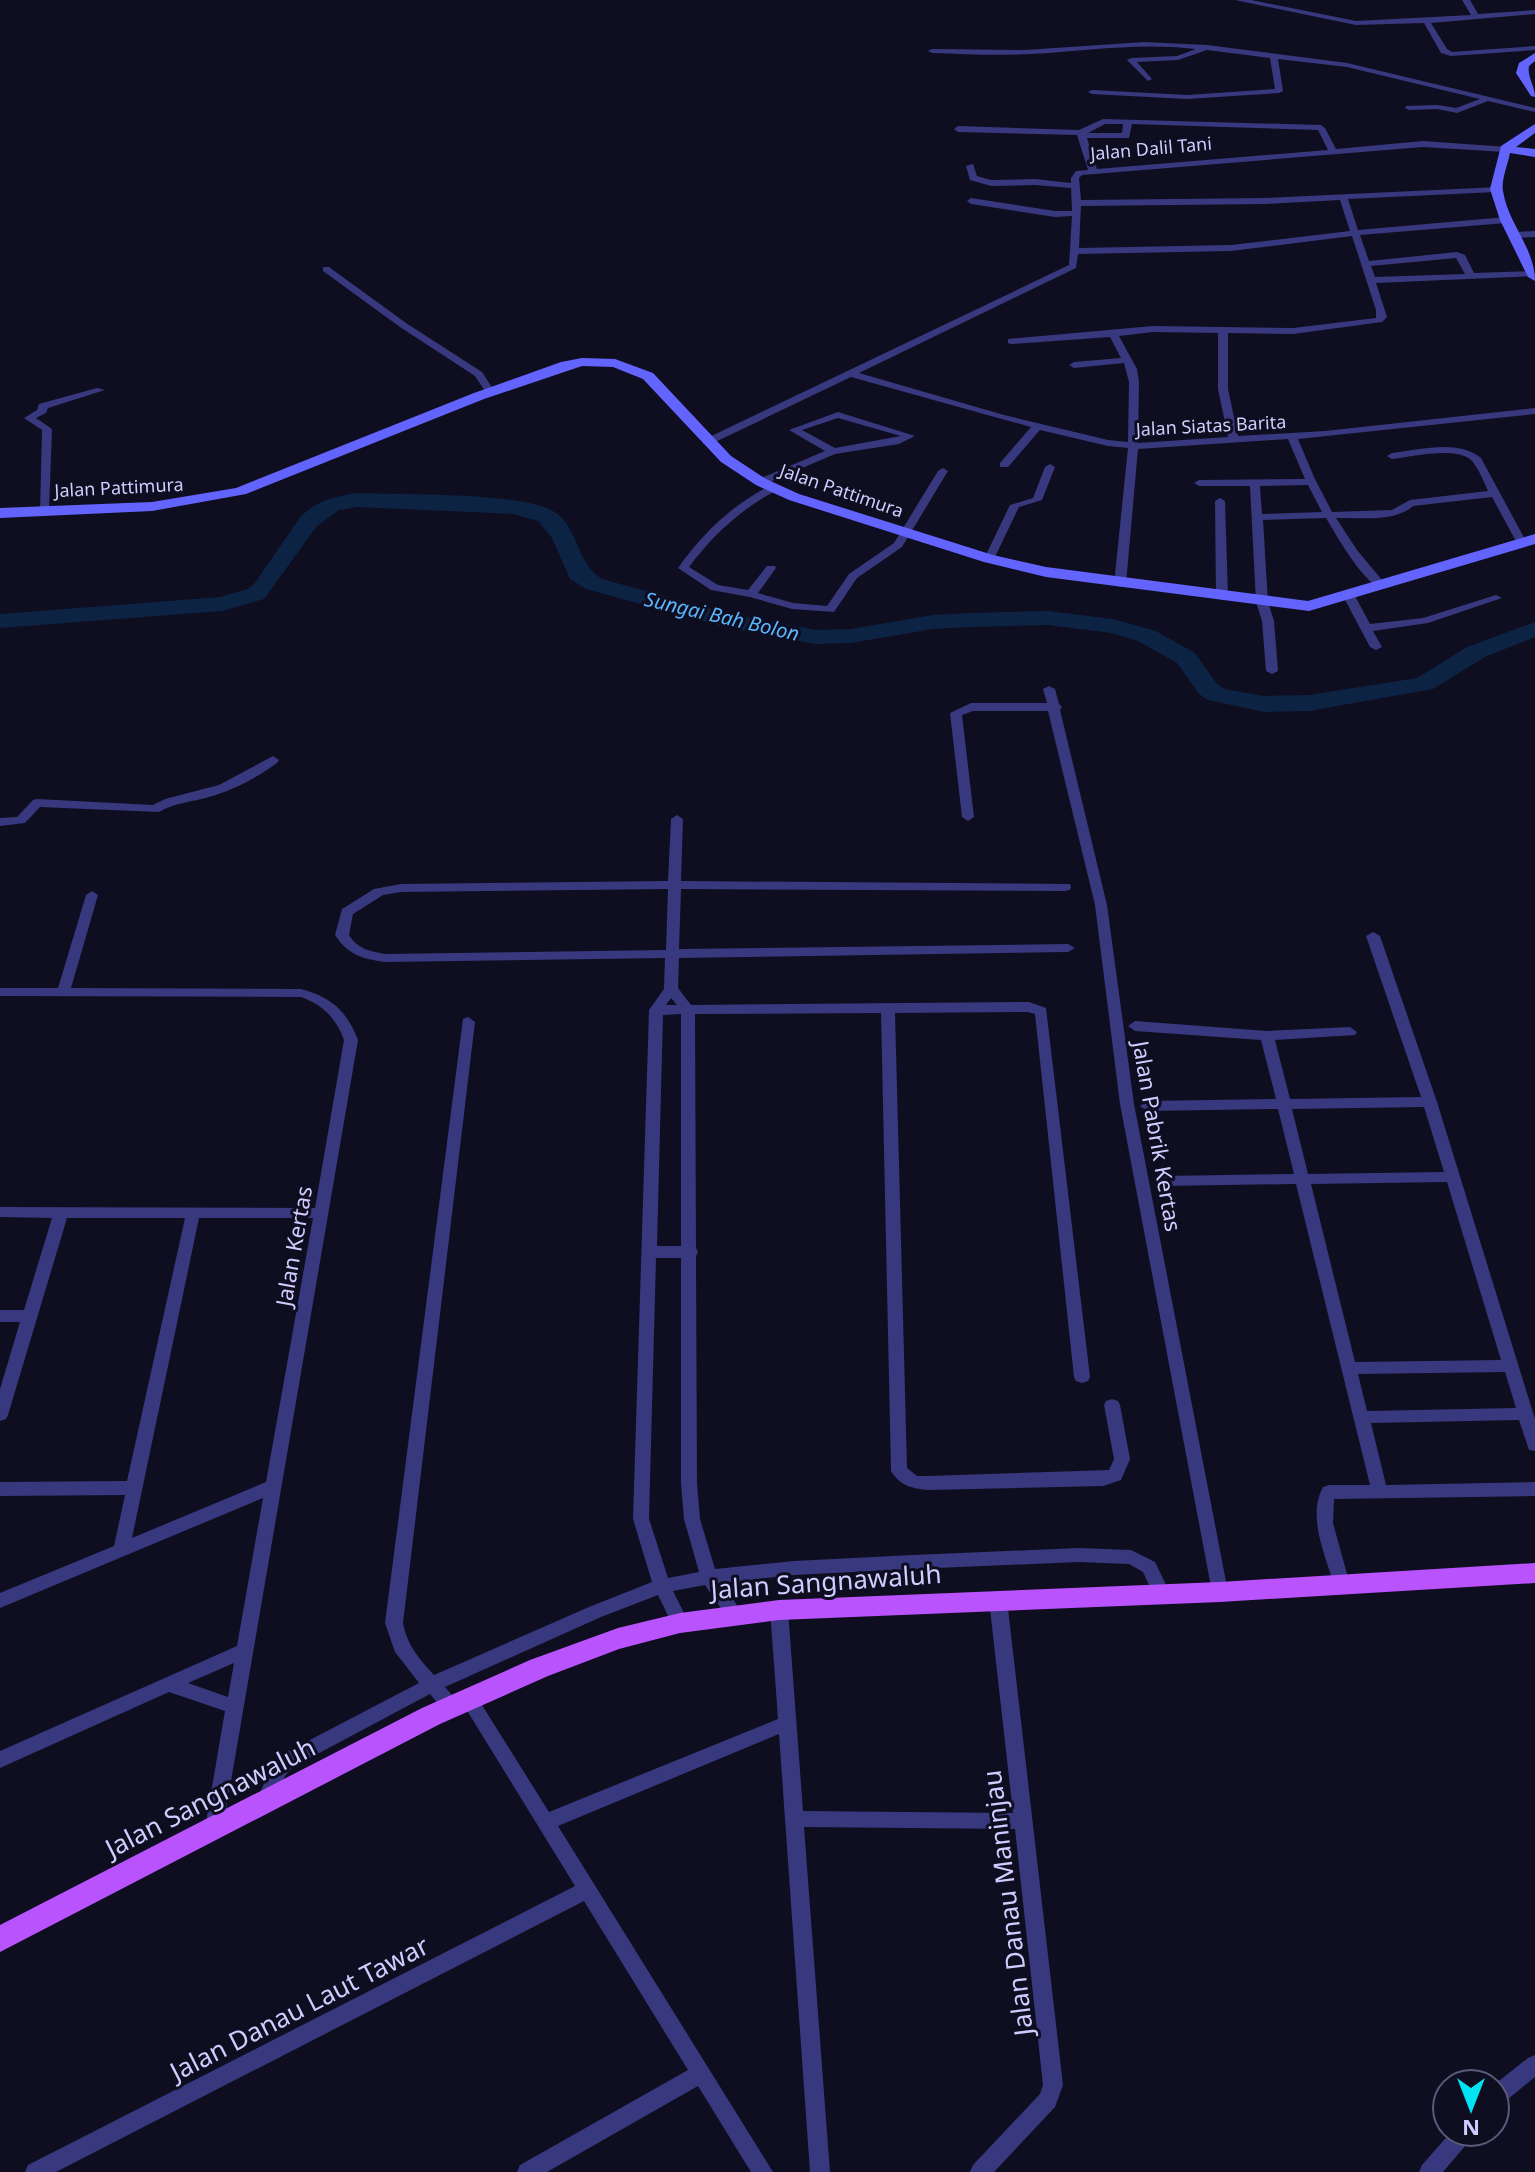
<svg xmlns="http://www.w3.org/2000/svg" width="1535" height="2172" font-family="'Noto Sans',sans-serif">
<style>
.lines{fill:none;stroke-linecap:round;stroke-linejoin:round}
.river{fill:#0c2344;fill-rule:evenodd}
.street{fill:#38387e;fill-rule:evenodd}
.secondary{fill:#6364fe;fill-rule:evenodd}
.primary{fill:#b953fe;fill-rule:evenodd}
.labels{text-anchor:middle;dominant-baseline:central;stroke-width:6;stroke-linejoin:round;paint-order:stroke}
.far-street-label{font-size:18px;fill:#d0ccff;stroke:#0f0d20}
.far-water-label{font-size:20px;font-style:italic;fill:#5ab7fe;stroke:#0f0d20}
.street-label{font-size:22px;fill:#d0ccff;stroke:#0f0d20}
.near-street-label{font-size:26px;fill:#d0ccff;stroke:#0f0d20}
</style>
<rect width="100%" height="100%" fill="#0f0d20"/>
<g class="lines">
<path class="river" d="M357,493C399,495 521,492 553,511C579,526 575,562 602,579L726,613L816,630L851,629L933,615L971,613L1048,611L1113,619L1156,631L1195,653L1217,684L1225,689L1264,696L1309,695L1417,678L1467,647L1535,622V637L1485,657L1433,689L1309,711L1264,712L1208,700L1199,694L1177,663L1138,641L1111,633L1048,625L971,627L933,629L851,643L815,644L724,627L586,589L570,579L552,538L538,521L513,514L357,507L339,510L317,526L264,599L222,611L0,628V614L220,597L248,589L254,584L301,516C318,500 334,497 357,493Z"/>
<path class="street" d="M1235,0H1251L1356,21L1471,15L1462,0H1470L1478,14L1535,10V14L1431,23L1447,49L1452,52L1535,46V50L1451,56L1441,53L1424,23L1356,25Z
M1144,42L1207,45L1347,63L1535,108V112L1488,101L1457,113L1437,109L1409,110L1405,108L1406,106L1437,105L1456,108L1480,99L1347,67L1278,59L1283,91L1279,93L1187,99L1092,94L1088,92L1092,90L1187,95L1275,89L1270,58L1207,50L1178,60L1137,62L1152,79L1148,81L1127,60L1131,58L1177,56L1196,49C1141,42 1085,51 1030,54C998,56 965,54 932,53L928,51L932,49L1025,50Z
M1103,119L1321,125L1325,128L1336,149L1423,141L1508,147L1509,149L1505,152L1423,147L1082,175L1079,178L1081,200L1266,198L1499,187L1500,189L1496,192L1348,199L1358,230L1506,217L1510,220L1506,223L1360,235L1369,261L1457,252L1465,255L1474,273L1533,271L1535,276L1376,283L1387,317L1382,322L1293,334L1228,333V389L1238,436L1325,431L1535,408V414L1298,439L1314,477L1332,512L1392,510L1410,500L1488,491C1484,482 1479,470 1473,462C1460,445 1411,457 1392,459L1387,456L1392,453C1420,450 1457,439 1481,458L1527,543L1526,545H1518L1492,497L1413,506C1394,523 1360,517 1336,518L1357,550L1387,586L1381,589C1361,579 1338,538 1326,518L1263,520L1268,602L1274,621L1278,671L1272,674L1266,671L1262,621L1256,602L1250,486H1199L1194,483L1199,480L1305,479L1288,439L1138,449L1126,584L1120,587L1114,584L1128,448L1108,446L1040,430L1008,467H1000V463L1031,427L851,377L711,444H703V440L1069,265L1072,216L1055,217L971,204L967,201L971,198L1055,211H1072L1071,188L1035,185L991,186L970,180L966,166L973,164L977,176L991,180L1035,179L1071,183V178L1076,171L1088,170L1077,135L958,132L954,129L958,126L1079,130ZM1105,124H1123L1122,133H1088ZM1132,124L1318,130L1328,150L1097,169L1087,138H1129ZM1340,200L1350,231L1231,245L1079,248L1081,206L1266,204ZM1352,236L1376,310V318L1293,328L1153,326L1008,339V343L1011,344L1110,337L1121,358L1074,362L1069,365L1074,368L1124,363L1129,382L1128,442L1108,440L1004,415L859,373L1076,268L1078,254L1231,251ZM1456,258L1465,274L1375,277L1371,266ZM1153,332L1218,333V389L1228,437L1138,443L1139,382L1137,369L1119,336ZM1308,485L1322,512L1262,514L1260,486Z
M1535,231V237L1513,238L1509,235L1513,232Z
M323,267H329L406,323L482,372L495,392L493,394H487L475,376L400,327L323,271Z
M97,388L105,390L48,408L46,413L36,418L52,429L49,511L44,514L40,513L42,430L24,418L37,410L39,404Z
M838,412L915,436L899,444L835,454L765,484H757V480L825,451L789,430ZM838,418L901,436L835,448L802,430Z
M1050,464L1055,467L1042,500L1019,507L994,559L993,561H985L984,559L1010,505L1033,498L1045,467Z
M943,468L948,471L902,547L857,578L834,612L792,609L750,597L711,590L678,568C703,533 731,506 769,486H777V490C741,509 713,535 689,567L718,585L748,590L767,566H775L776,568L758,593L793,603L827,606L849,574L894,543L938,471Z
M1220,498L1225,501L1228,597L1222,600L1216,597L1215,501Z
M1349,593L1355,596L1370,624L1423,618L1496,595L1502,598L1428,623L1373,631L1382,647L1376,650L1370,647L1343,596Z
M1049,686L1055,689L1059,704L1062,707L1060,710L1107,905L1134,1104L1228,1592L1226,1597L1220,1599L1214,1597L1212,1592L1120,1104L1095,905L1048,711H973L962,715L974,817L968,821L962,817L950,713L971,703H1047L1043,689Z
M273,756L279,760L277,763C256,778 234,790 209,797C192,802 174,803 159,812L40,807L25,823L0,826V818L17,817L33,800L37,799L153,805L165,799L219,785Z
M677,815L683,819L681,881L1070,884L1071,887L1070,890L1065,891L681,889L679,949L1068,944L1075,948L1068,952L679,958L678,988L691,1005L1029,1002L1046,1008L1090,1377L1088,1381L1082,1383L1076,1381L1074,1377L1035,1014L1028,1012L895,1013L907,1468L917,1476H928L1109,1470L1114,1459L1104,1405L1106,1401L1112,1399L1118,1401L1120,1405L1130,1459L1121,1480L1103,1486L928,1490C913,1489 899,1485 891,1471L881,1013L695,1014L696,1248L698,1252L696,1256L697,1483L700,1519L715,1569L794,1561L913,1555L1078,1548L1131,1550L1155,1562L1171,1595L1168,1600L1162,1602L1156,1600L1143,1572L1129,1564L1078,1562L913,1569L794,1575L722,1583L743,1614L740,1619L734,1621L728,1619L705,1585L673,1591L689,1623L686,1628L680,1630L674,1628L658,1595L601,1617L445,1687L462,1707L459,1712C446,1717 438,1703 430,1694L293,1767L285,1776L271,1808L265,1810L259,1808L256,1802L272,1765L281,1755L419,1683L395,1652L385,1623L463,1019L468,1017L475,1022L403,1623C407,1645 419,1659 434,1675L589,1607L652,1582L633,1519L649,1010L664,989L665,958L385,962C363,959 348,955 335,935L342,909L374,889L401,884L668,881L671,819ZM668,889L666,950L385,954C369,951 358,949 349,935L353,914L383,895L401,892ZM671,998L677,1005H666ZM681,1014V1246H657L663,1015ZM656,1258H681V1483L684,1519L699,1572L668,1578L649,1519Z
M92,891L98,895L71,988L301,989C331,997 347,1011 358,1040L223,1828L221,1834L214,1836L207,1834L205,1828L225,1711L169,1692L0,1768V1751L237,1646L263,1498L0,1608V1593L114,1546L125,1495L0,1496V1482L127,1481L185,1218H67L8,1415L6,1419L0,1421V1389L20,1322H0V1310H24L52,1218L0,1217V1207L315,1208L344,1040C336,1018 323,1005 301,997L0,996V988H58L86,895ZM199,1218H313L266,1482L132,1538ZM234,1663L228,1697L188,1683Z
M1373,932L1380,936L1437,1102L1535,1419V1451L1529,1450L1519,1420L1371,1423L1386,1485L1535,1482V1496L1334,1499L1333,1523L1350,1585L1348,1590L1342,1592L1336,1590L1334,1585C1325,1554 1307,1517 1323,1487L1329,1485H1370L1296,1184L1162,1186L1157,1185L1155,1181L1157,1177L1162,1176L1294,1174L1278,1109L1147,1111L1140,1106L1147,1101L1276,1099L1261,1040L1135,1031L1128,1026L1135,1021L1267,1031L1350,1027L1357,1032L1355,1035L1275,1040L1290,1099L1421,1097L1366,936ZM1424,1107L1444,1172L1308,1174L1292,1109ZM1447,1182L1501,1360L1355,1362L1311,1184ZM1505,1372L1516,1408L1367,1411L1358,1374Z
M998,1593L1004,1595L1007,1600L1063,2085L1055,2107L994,2172H970L973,2165L1040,2094L1043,2085L1015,1829L804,1827L830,2172H810L779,1734L558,1826L773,2172H751L698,2086L547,2172H517L520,2165L688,2070L584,1901L56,2172H25L28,2165L575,1886L463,1704L460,1699L463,1694L469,1691L475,1694L549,1812L778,1719L770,1610L773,1605L779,1603L785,1605L788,1610L803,1811L1013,1813L989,1600L992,1595Z
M1535,2055V2077L1502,2104L1495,2107V2084L1528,2058Z
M1451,2132H1474L1471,2139L1443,2172H1419L1422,2165Z"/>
<path class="secondary" d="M1535,53V61L1529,66C1527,77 1535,86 1535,97L1531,96L1516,73L1519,63Z
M1535,124V133L1516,147L1535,149V157L1510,153C1508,164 1501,180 1503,191C1508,224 1535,248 1535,281L1528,277L1500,220L1490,189L1501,146Z
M582,358L615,359L653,373L731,456L766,479L799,494L993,555L1046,567L1308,601L1535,534V544L1309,611L1046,577L984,562L789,500L756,485L721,462L643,379L613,367L582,366L484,399L246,494L152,511L0,518V508L152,502L236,488L474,393L561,362Z"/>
<path class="primary" d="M1535,1563V1583L1220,1602L779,1620L680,1633L619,1649L548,1676L440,1724L0,1952V1925L422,1708L530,1660L618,1628L680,1613L779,1600L1220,1582Z"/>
</g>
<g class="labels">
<g class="far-street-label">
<text transform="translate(1151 148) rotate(-5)">Jalan Dalil Tani</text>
<text transform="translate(1211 425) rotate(-3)">Jalan Siatas Barita</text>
<text transform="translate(119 487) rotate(-3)">Jalan Pattimura</text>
<text transform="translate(842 490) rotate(19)">Jalan Pattimura</text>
</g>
<g class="far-water-label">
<text transform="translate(722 616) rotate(13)">Sungai Bah Bolon</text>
</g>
<g class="street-label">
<text transform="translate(1158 1136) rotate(80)">Jalan Pabrik Kertas</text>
<text transform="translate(293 1246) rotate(-80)">Jalan Kertas</text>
</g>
<g class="near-street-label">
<text transform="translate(826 1581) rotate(-4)">Jalan Sangnawaluh</text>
<text transform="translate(210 1797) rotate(-27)">Jalan Sangnawaluh</text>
<text transform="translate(1007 1903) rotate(-97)">Jalan Danau Maninjau</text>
<text transform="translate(299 2008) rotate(-27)">Jalan Danau Laut Tawar</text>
</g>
</g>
<g transform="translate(1471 2108) rotate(180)"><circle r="38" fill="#0f0d20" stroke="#5c5979" stroke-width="2"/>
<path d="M0-6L14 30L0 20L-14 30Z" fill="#02e3f4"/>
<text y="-12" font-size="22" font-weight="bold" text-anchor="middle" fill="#d0ccff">N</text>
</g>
</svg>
